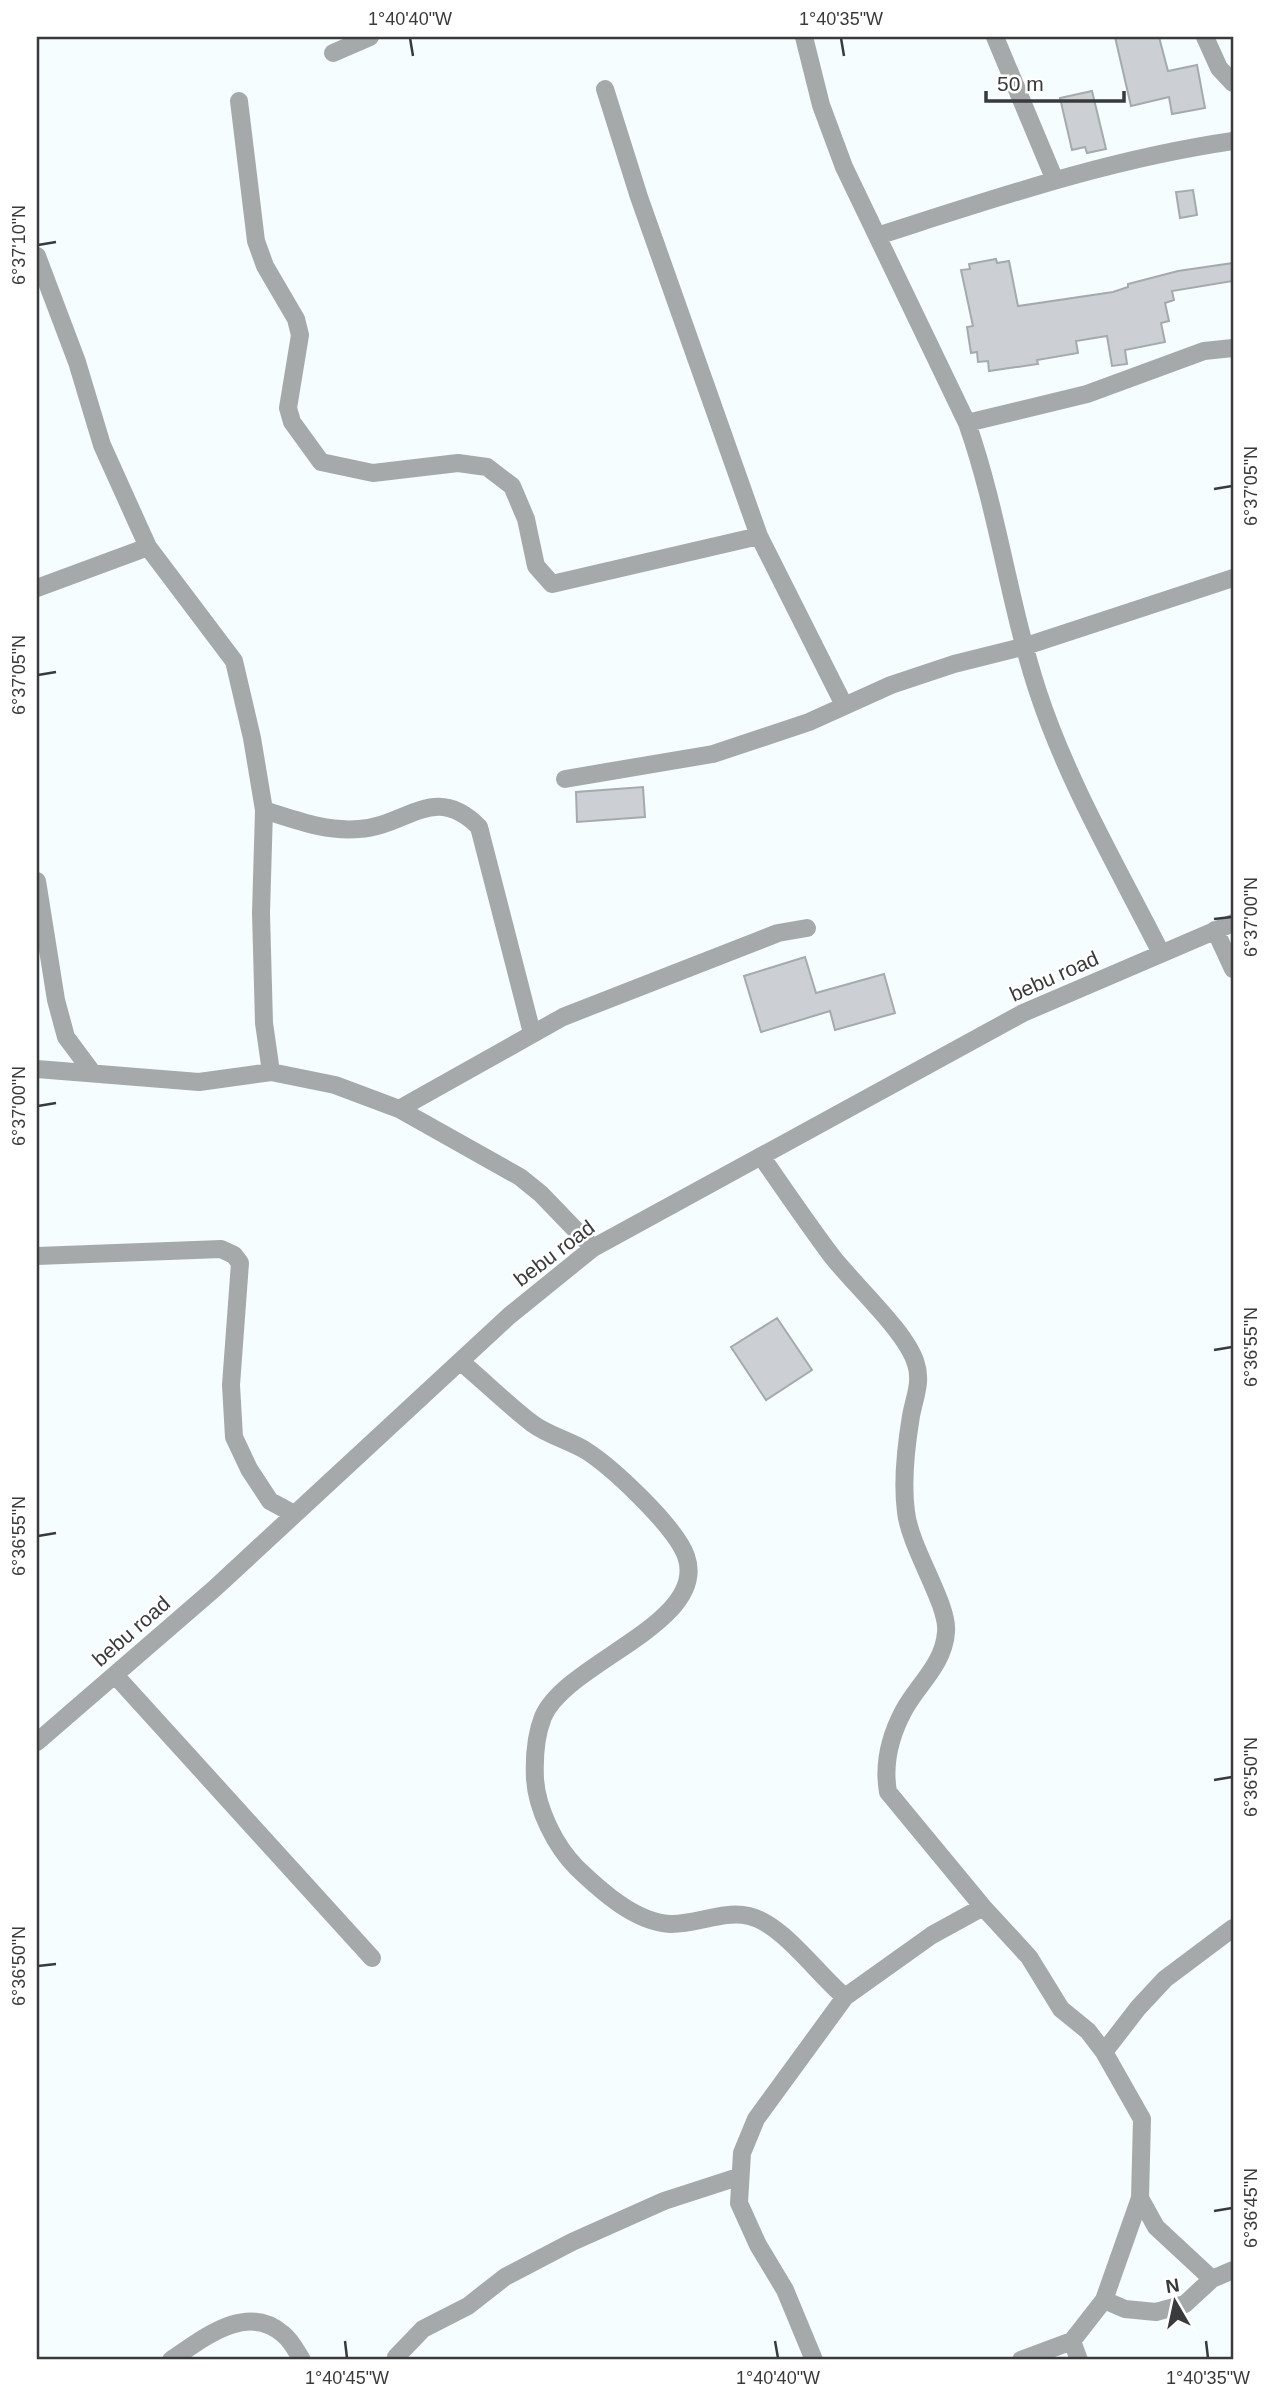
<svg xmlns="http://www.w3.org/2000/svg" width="1270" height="2397" font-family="Helvetica,sans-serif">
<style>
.building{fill:#ccd0d4;stroke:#a5aaae;stroke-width:2}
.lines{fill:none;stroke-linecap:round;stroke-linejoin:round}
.minor{stroke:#a6a9a9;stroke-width:18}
.ticks{fill:none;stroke:#383a3b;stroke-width:2.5}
.labels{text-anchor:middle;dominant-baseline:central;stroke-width:5;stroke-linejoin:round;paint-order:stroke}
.street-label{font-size:21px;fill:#383a3b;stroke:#fff}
.neatline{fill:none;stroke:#383a3b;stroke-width:2.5}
.ticks-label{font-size:18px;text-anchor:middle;fill:#383a3b}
</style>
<rect width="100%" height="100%" fill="#f6fdff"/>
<path class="building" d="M1115,37H1159L1168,71L1197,65L1205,108L1172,114L1169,97L1131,106Z
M1092,91L1106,149L1087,153L1085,147L1072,150L1060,98Z
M1193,190L1197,215L1180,218L1176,192Z
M996,259L997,263L1009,261L1018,306L1113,292L1128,287V284L1178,271L1233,263V281L1172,291L1174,300L1165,303L1169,321L1161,323L1165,342L1125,350L1127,364L1112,366L1107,336L1076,341L1078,353L1037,360L1038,364L989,371L988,361L978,362L977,352L971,353L967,327L973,326L961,270L970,269L969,264Z
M643,787L645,817L577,822L576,792Z
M805,957L816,993L884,974L895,1013L835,1030L830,1011L761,1032L744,976Z
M777,1318L812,1370L766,1400L731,1347Z"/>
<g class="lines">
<path class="minor" d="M804,37L821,105L844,167L967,423C998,511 1009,604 1038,692C1068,783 1118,868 1161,953
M995,37L1054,178
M1205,37L1219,68L1233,83
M333,53L370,37
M605,89L639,197L759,536L844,705
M239,101L256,241L265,266L296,319L300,335L288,408L292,422L321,462L373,473L458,463L487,467L512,486L526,519L536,566L552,584L759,536
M877,236C996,198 1109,159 1233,141
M37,256L77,362L102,445L148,547L234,661L252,738L264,810L261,913L264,1023L271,1072L335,1085L399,1109L520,1177L541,1194L593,1248
M967,423L1087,394L1204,351L1233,348
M37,588L148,547
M565,779L713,754L809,722L891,685L954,664L1026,646L1233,578
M264,810C296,820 326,832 359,829C407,826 434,782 479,827L532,1033
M37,881L56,1000L66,1037L92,1072
M1215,930L1233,969
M37,1069L199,1082L271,1072
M399,1109L563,1017L778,933L807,928
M761,1156C784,1189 807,1223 831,1255C853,1284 907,1332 916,1364C922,1382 914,1399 911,1416C906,1446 902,1482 906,1512C910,1548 949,1605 946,1632C944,1664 918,1684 904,1710C890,1736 883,1763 888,1792L983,1907L1029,1957L1061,2009L1088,2031L1104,2052L1142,2119L1140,2198L1104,2300L1072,2341
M37,1256L221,1249L234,1255L240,1263L231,1385L234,1437L249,1469L270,1501L294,1514
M461,1362C485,1382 508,1405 533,1424C548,1435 568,1440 585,1450C612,1467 675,1526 686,1556C710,1623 566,1662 543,1717C535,1737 534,1757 535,1779C537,1809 555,1846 577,1868C601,1891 635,1922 670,1924C696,1925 723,1910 749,1916C783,1924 817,1974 845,1997
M115,1675L372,1958
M37,1742L214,1589L509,1316L593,1248L1023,1013L1233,923
M1104,2052L1138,2008L1165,1979L1233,1928
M1140,2198L1156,2227L1212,2279
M1104,2300L1125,2309L1156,2312L1185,2304L1212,2279L1233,2270
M396,2357L423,2329L468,2306L505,2277L572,2242L664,2201L738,2177
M171,2360C203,2339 246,2302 283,2334C291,2340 297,2352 302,2360
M814,2360L785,2290L758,2245L739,2203L742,2153L756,2119L845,1997L932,1935L983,1907
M1021,2360L1072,2341L1079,2360"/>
</g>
<path class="ticks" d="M410,38L413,56M841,38L844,56M38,245L56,242M1214,489L1232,486M38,675L56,672M1214,919L1232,917M38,1106L56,1103M1214,1350L1232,1347M38,1536L56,1533M1214,1780L1232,1777M38,1966L56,1964M1214,2211L1232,2208M345,2341L347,2358M775,2341L778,2358M1206,2341L1208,2358"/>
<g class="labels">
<g class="street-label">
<text transform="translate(1054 976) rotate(-24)">bebu road</text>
<text transform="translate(554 1253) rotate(-37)">bebu road</text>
<text transform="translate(131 1631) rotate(-41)">bebu road</text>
</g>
</g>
<rect width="1270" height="2397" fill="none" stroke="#ffffff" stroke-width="77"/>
<g transform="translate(1175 2302) rotate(351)" stroke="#ffffff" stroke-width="5" paint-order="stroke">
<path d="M0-5L12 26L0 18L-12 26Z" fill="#383a3b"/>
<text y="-10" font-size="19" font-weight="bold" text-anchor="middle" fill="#383a3b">N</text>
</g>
<path d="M986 91v10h138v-10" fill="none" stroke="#383a3b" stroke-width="3.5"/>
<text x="997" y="91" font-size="21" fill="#383a3b" stroke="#ffffff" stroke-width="5" paint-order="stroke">50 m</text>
<rect x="38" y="38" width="1194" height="2320" class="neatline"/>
<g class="ticks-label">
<text x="410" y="25">1°40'40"W</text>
<text x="841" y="25">1°40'35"W</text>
<text transform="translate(19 245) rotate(-90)" y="6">6°37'10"N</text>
<text transform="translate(1251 486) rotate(-90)" y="6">6°37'05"N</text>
<text transform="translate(19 675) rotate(-90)" y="6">6°37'05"N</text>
<text transform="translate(1251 917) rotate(-90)" y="6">6°37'00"N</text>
<text transform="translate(19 1106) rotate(-90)" y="6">6°37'00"N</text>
<text transform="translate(1251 1347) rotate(-90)" y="6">6°36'55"N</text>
<text transform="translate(19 1536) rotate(-90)" y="6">6°36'55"N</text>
<text transform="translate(1251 1777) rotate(-90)" y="6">6°36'50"N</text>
<text transform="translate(19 1966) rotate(-90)" y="6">6°36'50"N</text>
<text transform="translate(1251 2208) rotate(-90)" y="6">6°36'45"N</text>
<text x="347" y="2384">1°40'45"W</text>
<text x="778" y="2384">1°40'40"W</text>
<text x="1208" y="2384">1°40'35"W</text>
</g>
</svg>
